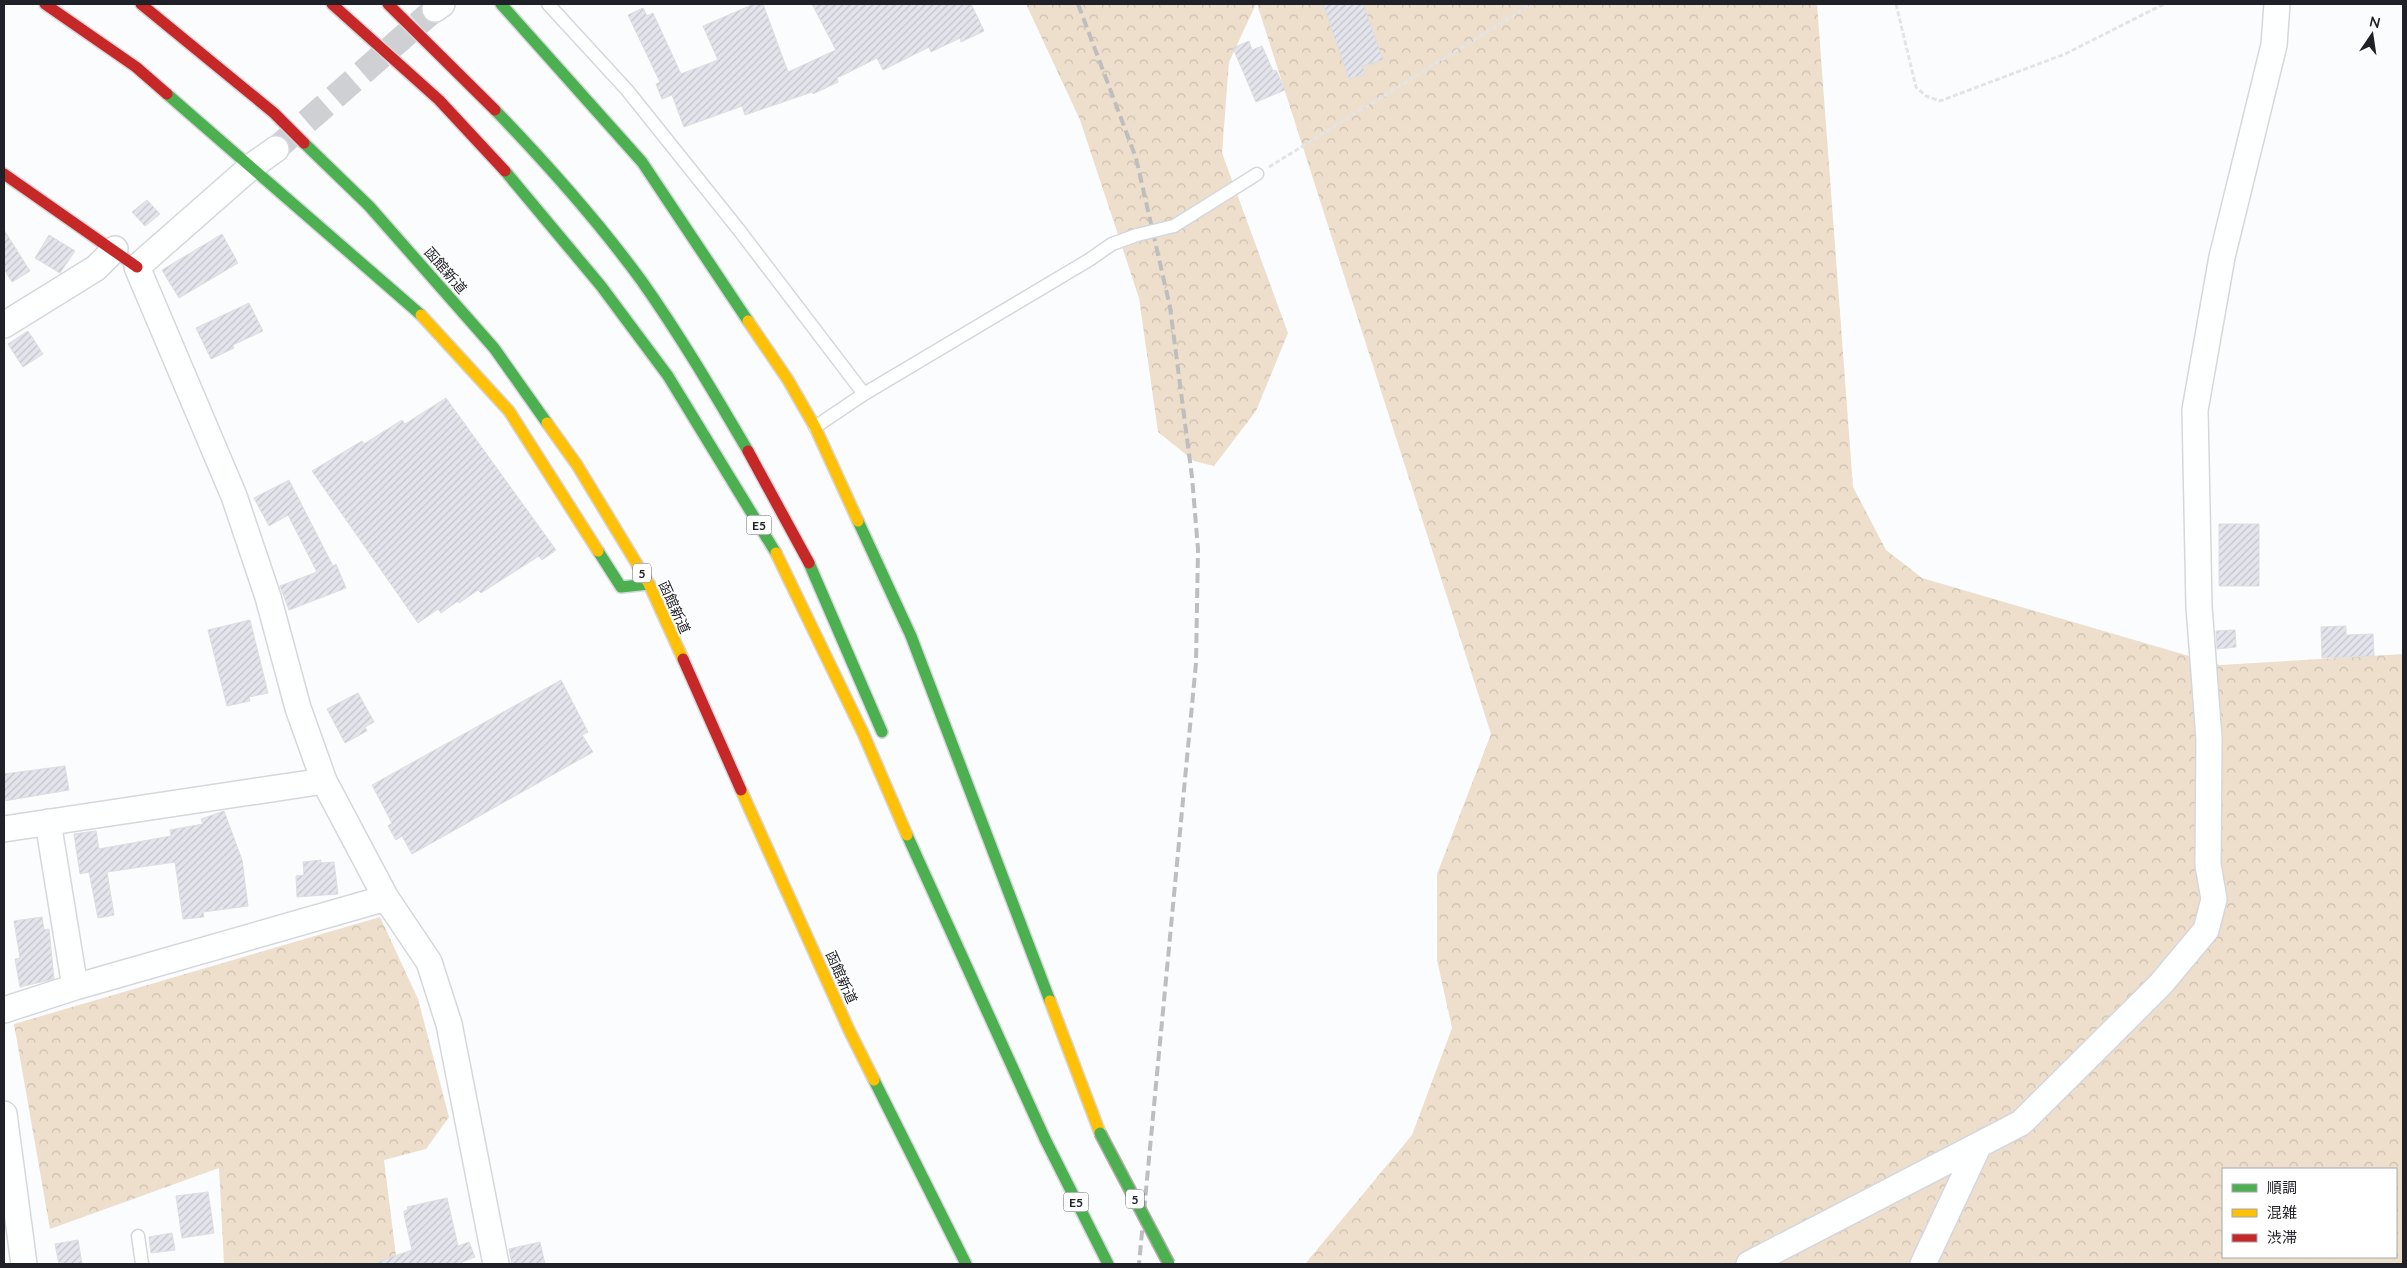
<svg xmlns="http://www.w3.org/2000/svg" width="2407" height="1268" font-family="Lato,'Noto Sans JP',sans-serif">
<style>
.forest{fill:url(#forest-crowns);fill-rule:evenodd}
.building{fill:url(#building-hatch);stroke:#dddee2}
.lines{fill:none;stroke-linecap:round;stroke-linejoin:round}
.street-tunnel{stroke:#cfd0d3;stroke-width:25;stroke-dasharray:25 12;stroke-linecap:butt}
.lane-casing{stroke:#d6d7dc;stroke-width:15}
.street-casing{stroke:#d6d7dc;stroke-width:28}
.fast-casing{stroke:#d6d7dc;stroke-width:14}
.slow-casing{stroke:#d6d7dc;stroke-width:14}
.jam-casing{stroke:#d6d7dc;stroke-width:14}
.path{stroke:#e4e4e4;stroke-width:3;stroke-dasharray:5 2.5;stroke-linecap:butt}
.lane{stroke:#feffff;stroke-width:12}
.street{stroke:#feffff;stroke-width:25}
.fast{stroke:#4caf50;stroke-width:11}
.slow{stroke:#ffc107;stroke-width:11}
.jam{stroke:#c62828;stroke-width:11}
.rail{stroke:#bebebf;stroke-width:4;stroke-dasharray:10 5;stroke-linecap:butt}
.lane-bridge-casing{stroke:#d6d7dc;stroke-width:15;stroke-linecap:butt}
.fast-bridge-casing{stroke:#b4aea8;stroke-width:14;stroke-linecap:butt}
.lane-bridge{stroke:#feffff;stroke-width:12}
.fast-bridge{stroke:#4caf50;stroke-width:11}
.labels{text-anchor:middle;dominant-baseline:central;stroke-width:4;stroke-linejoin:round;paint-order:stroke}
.shield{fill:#fff;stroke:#636468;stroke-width:1}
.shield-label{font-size:12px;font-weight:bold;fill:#202128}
.street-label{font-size:14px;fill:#202128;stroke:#fff}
</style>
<defs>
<pattern id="forest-crowns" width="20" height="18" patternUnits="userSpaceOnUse" patternTransform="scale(1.25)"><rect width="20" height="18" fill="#eedfcc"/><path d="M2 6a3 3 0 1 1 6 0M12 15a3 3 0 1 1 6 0" fill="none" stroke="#ccbfaf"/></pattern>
<pattern id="building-hatch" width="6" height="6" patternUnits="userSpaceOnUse" patternTransform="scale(1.25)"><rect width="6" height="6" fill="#e4e5ec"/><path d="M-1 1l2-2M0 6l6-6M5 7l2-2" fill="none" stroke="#c3c4ca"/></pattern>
</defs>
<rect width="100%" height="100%" fill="#fbfcfe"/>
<path class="forest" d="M1026,4H1256L1229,62L1222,153L1288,333L1256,411L1214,466L1194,461L1158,432L1139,298L1080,120Z
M1257,4H1817L1853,487L1886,550L1922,578L2220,665L2403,654V1264H1305L1412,1135L1452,1028L1437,960V874L1491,734ZM2223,1169H2396V1257H2223Z
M380,917L418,999L449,1117L426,1149L384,1160L397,1264H224L219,1168L50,1229L14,1024Z"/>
<path class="building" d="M754,4H763L788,72L836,50L812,4H971L984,31L961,42L960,38L931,52L929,47L883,70L877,58L837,78L838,82L813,94L812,92L745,115L742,106L684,127L672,95L662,99L656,84L660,82L628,15L643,8L647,16L653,13L681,74L718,60L703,26Z
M1323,4H1363L1383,60L1362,66L1365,74L1349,79Z
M1249,41L1252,50L1262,46L1273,71L1276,70L1285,90L1256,102L1233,48Z
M147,200L160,214L145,226L132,212Z
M4,230L30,271L12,282L4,269Z
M222,234L238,263L179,298L162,270Z
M49,235L75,251L60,273L35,258Z
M249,303L263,331L233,345L234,348L211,359L196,328Z
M28,331L43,354L23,367L8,344Z
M446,398L556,550L542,560L539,556L481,593L478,590L459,603L458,601L441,613L438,609L418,623L312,471L362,441L364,444L402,420L405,424Z
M289,480L333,566L336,564L346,588L289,610L280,586L317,572L288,515L269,526L254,498Z
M2219,524H2259V586H2219Z
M250,620L268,693L249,697L250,701L227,706L208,630Z
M2346,626V635L2373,634L2374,656L2322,658L2321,627Z
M2235,630L2236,647L2217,649L2216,631Z
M561,680L588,732L582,735L593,752L412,854L402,836L396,840L388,826L392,823L372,785Z
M358,693L374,722L365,727L367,731L345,743L327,709Z
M65,766L69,790L4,801V774Z
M224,811L242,860L248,906L203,912L204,917L183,919L175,862L107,872L114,915L98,918L89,872L80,874L74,834L96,831L99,849L171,836L170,830L203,824L201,819Z
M321,860V863L334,862L338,894L297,897L296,876L304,875L303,862Z
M42,917L44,930L49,929L54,979L20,987L15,959L20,958L14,921Z
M208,1192L214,1233L182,1238L176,1196Z
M447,1198L458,1246L469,1242L475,1257L462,1262V1264H378L377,1262L412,1250L404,1214V1211L408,1210L407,1207Z
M172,1233L175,1250L151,1253L149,1237Z
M78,1240L82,1264H59L55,1244Z
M540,1242L545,1264H512L509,1249Z"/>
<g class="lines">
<path class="street-tunnel" d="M279,146L435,9"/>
<g class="lane-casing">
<path id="lane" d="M548,4L627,90L739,230L864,394
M1174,226L1257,174
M815,427L864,394L1089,260L1112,244L1137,235
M138,1236L142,1264"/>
</g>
<g class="street-casing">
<path id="street" d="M435,9L442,4
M276,149L252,166L137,267L234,496L268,597L298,708L324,781L386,898L429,962L449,1024L496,1264
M4,325L96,268L115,249
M48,822L75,987
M4,829L324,781
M4,1010L75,987L386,898
M4,1114L24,1264
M1749,1264L2021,1123L2160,985L2206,930L2214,899L2208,865L2209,739L2199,606L2195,410L2222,257L2274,45L2277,4
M1923,1264L1979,1145"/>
</g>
<g class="fast-casing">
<path id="fast" d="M501,4L642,162L748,321
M167,94L421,315
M495,110C547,164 597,220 641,280C680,335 714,393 748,451
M304,143L369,206L494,348L547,423
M505,171L601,286L668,376L776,553
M858,521L911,636L1050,1001
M598,551L621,587L649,584
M809,563L882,732
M907,835L1045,1139L1108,1264
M874,1080L966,1264"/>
</g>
<g class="slow-casing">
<path id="slow" d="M421,315L509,411L598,551
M748,321L788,380L815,427L858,521
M547,423L577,465L649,584L683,659
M776,553L863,733L907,835
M741,790L849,1030L874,1080
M1050,1001L1100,1133"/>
</g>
<g class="jam-casing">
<path id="jam" d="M45,4L136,67L167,94
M141,4L274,113L304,143
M332,4L439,100L505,171
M388,4L495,110
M4,174L137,267
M748,451L809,563
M683,659L741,790"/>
</g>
<path class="path" d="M1896,4L1916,87L1926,96L1940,101L2065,54L2164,4
M1269,167L1532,4"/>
<use href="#lane" class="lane"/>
<use href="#street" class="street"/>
<use href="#fast" class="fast"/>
<use href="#slow" class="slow"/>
<use href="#jam" class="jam"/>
<path class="rail" d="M1078,4L1136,158L1170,307L1192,477L1198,549L1196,663L1139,1264"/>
<g class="lane-bridge-casing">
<path id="lane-bridge" d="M1137,235L1174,226"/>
</g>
<g class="fast-bridge-casing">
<path id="fast-bridge" d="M1100,1133L1169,1264"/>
</g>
<use href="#lane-bridge" class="lane-bridge"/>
<use href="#fast-bridge" class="fast-bridge"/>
</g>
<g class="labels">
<g class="shield">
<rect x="746.5" y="515.5" width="25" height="19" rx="4"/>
<rect x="633" y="563.5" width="18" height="19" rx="4"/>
<rect x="1126" y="1189.5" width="18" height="19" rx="4"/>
<rect x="1063.5" y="1192.5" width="25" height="19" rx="4"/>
</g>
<g class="shield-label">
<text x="759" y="525">E5</text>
<text x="642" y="573">5</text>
<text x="1135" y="1199">5</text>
<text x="1076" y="1202">E5</text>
</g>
<g class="street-label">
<text transform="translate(446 270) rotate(49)">函館新道</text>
<text transform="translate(675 607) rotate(66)">函館新道</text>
<text transform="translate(842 977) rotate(66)">函館新道</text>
</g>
</g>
<rect width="2407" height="1268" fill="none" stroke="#202128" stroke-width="10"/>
<rect x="2222" y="1168" width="175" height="90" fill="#ffffff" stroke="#a6a6a9"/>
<rect x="2232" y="1184" width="25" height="8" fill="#4caf50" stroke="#a6a6a9"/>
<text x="2267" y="1193" font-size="15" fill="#202128">順調</text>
<rect x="2232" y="1209" width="25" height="8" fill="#ffc107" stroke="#a6a6a9"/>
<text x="2267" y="1218" font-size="15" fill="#202128">混雑</text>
<rect x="2232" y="1234" width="25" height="8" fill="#c62828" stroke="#a6a6a9"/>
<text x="2267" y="1243" font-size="15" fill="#202128">渋滞</text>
<g transform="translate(2372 35) rotate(13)" stroke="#ffffff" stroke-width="4" paint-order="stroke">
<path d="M0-4L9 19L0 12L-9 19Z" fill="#202128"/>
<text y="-8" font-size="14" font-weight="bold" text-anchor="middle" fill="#202128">N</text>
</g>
</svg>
